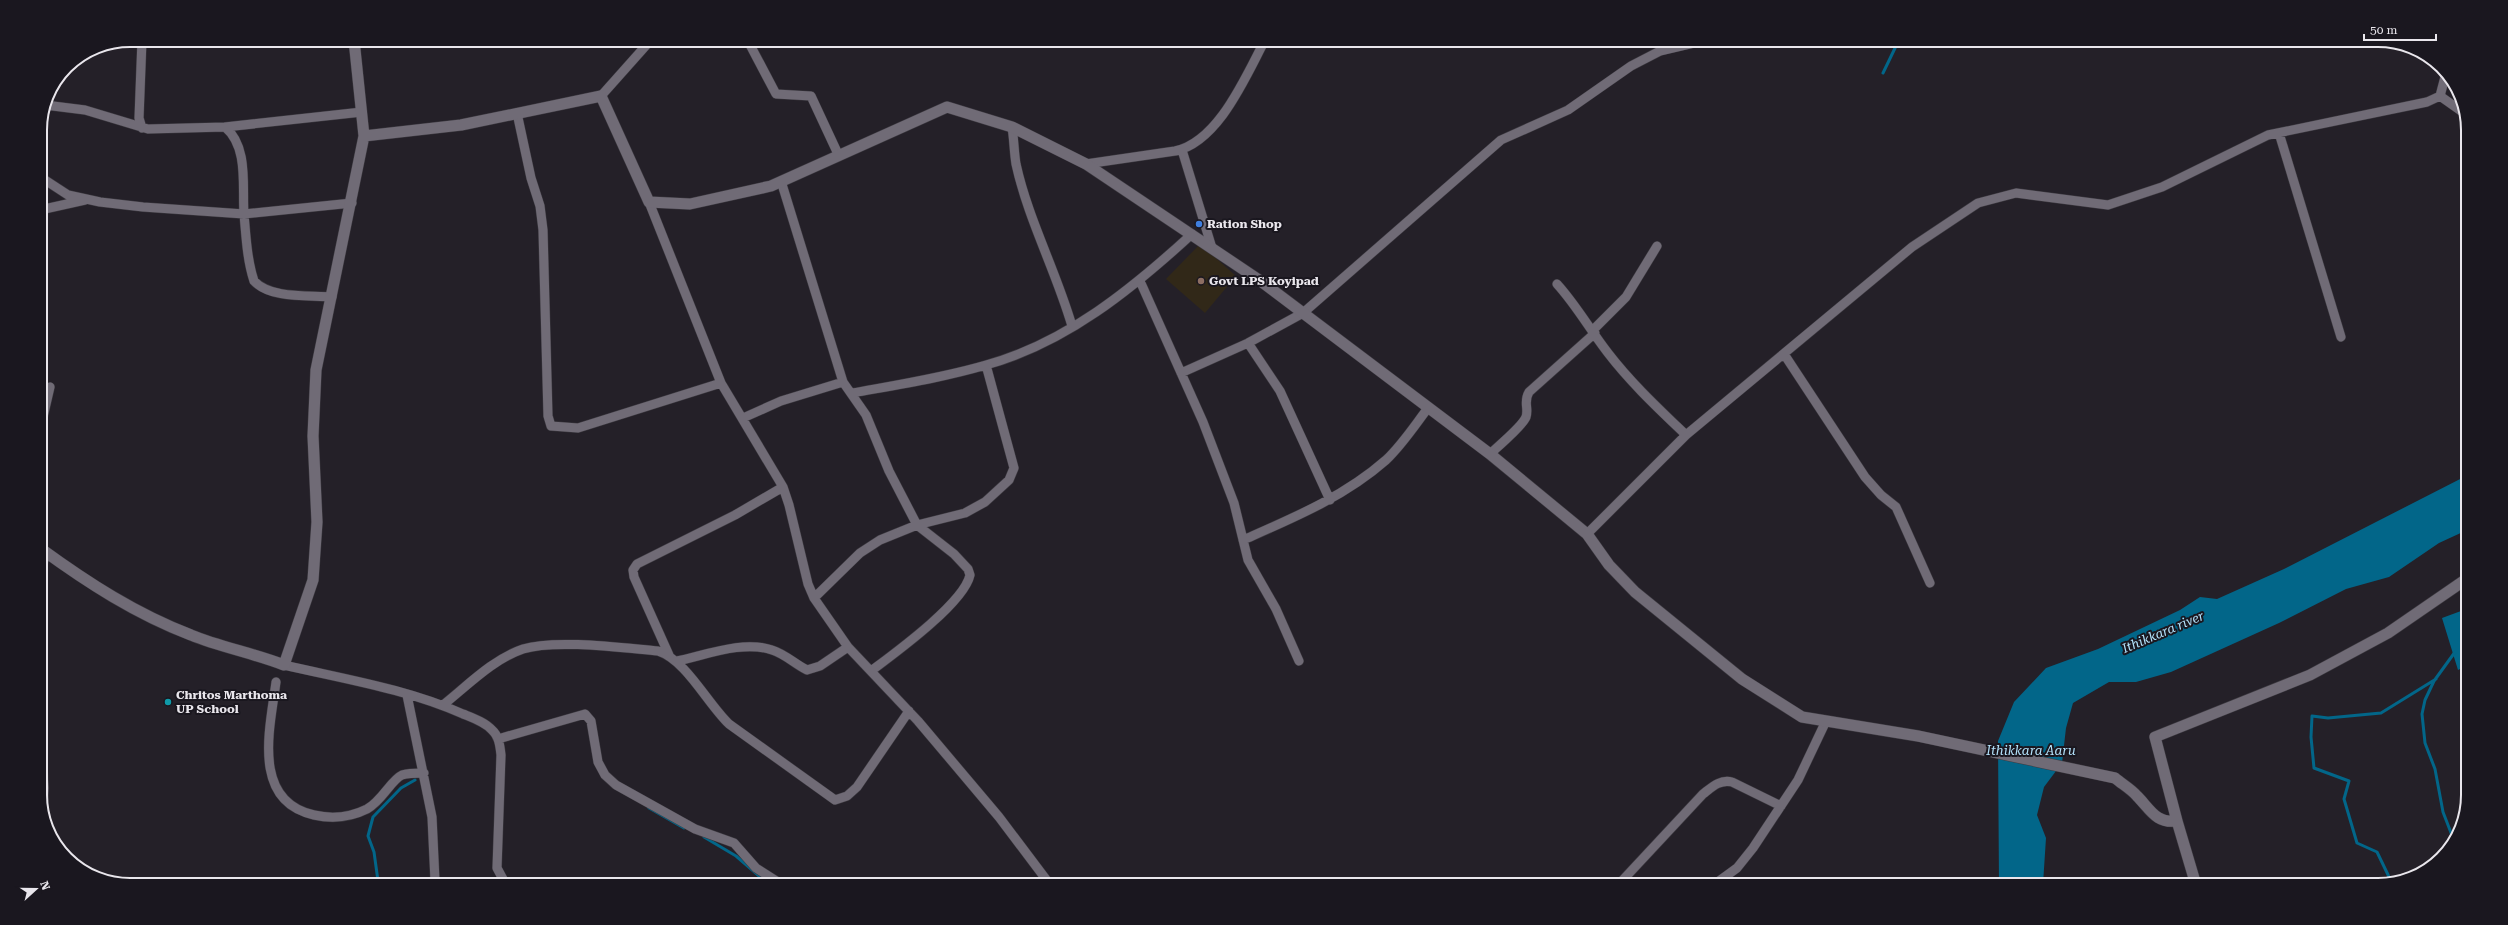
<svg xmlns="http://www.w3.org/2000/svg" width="2508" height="925" font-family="'Roboto Serif',serif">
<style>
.education{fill:#312818}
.water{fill:#026689}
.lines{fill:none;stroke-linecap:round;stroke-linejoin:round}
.stream{stroke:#026689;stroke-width:3}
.minor-casing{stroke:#3d3a41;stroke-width:10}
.tertiary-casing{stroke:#3d3a41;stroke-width:12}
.minor{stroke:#706b76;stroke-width:9}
.tertiary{stroke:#706b76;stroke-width:11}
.shop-dot{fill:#3f7fe0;stroke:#1a171f;stroke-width:1.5}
.education-dot{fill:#8d6e63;stroke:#1a171f;stroke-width:1.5}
.culture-dot{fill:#0f9aa8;stroke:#1a171f;stroke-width:1.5}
.labels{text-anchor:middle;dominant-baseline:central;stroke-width:4;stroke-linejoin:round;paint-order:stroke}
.poi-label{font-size:12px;font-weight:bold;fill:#e9e6ec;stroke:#1a171f;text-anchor:start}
.water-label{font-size:13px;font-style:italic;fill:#b4e3fc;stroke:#1a171f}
.rim{fill:none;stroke:#e9e6ec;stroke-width:2}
</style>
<rect width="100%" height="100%" fill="#242028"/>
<path class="education" d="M1200,244L1236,276L1205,313L1166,279Z"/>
<path class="water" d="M2466,476L2465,531L2439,543L2389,577L2346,589L2279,623L2171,672L2136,682H2109L2073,703L2066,728L2062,763L2044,787L2037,815L2046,838L2043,884H1999L1998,741L2014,702L2046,668L2098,649L2180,610L2200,597L2217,599L2284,569Z
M2461,611H2465L2464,667L2458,670L2442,618Z"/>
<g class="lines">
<path class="stream" d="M1883,73L1897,44
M649,808L684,828
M704,837L736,856L766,882
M2453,838L2443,812L2435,769L2425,743L2422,714L2425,700L2434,681L2455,652
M378,881L374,852L368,836L373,817L401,788L415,780
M2391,881L2377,852L2357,843L2344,799L2349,781L2314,768L2311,737L2312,716L2328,718L2381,713L2436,679"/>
<g class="minor-casing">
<path id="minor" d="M748,41L776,94L811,96L838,154
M601,96L650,41
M2440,96L2464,113
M45,105L85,110L148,129L225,127C249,147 242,187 244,214C246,236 247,260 254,281C271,299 308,295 332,297
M517,113L531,178L540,206L543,230L548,416L551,426L578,428L721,383
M225,127L362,112
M1012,127C1014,139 1014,152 1016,164C1028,219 1056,271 1072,326
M142,128L139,118L142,40
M2279,133L2341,337
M1182,150L1212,248
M1086,164L1175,151C1218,142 1245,78 1264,42
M40,174L45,180L68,195L100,202L143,207L244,214L352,203
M781,181L843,382L866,415L889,471L917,525L954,554L968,569L970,575C964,603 895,653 871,671
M649,202L721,383L783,487L789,505L808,584L814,598L848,647L918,721L999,817L1048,882
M40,210L85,200
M1140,281L1203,422L1234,503L1248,560L1276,609L1299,661
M1557,284C1577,306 1590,330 1608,353C1631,383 1659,409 1686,435
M1593,330L1626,297L1657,246
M1248,343L1280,391L1330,500
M1784,354L1865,477L1881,495L1896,507L1930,583
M1181,373L1248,343L1303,313L1501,140L1568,110L1631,66L1660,51L1694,43
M852,393C896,385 942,378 986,365C1066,343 1132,289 1192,234
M743,418L781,401L843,382
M40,430L50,387
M1490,454C1498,446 1522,427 1526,417C1529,408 1523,402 1529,392L1595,333
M1587,534L1686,435L1912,247L1978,203L2016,193L2108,205L2162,187L2268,135L2427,102L2440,96L2445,77L2443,71
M1243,540C1293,518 1344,497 1386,460C1402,445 1415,425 1428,408
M40,574L46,553
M814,598L860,553L880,540L917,525L965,513L985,502L1009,480L1014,468L986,365
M669,655L634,577L633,570L637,564L735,515L783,487
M677,661C706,655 743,640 772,650C785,654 795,664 807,670L820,666L848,647
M284,665C344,679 407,689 463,714C473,718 485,722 492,730C499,736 500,746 501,755L497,868L504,881
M276,682C270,728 251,801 314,815C332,819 351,817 367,809C382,801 391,780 402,775C408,773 417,773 424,773
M407,695L432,817L435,881
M443,705C467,686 493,659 523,649C555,639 623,648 658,651C686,660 707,703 729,724L835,800L847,796L857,787L909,711
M40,719L44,788L43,807
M498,739L585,714L591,721L598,762L605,775L616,785L695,829L734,843L756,868L778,882
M1620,883L1703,794C1712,787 1720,779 1732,782L1781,806
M1715,884L1737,868L1753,848L1798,780L1826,721"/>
</g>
<g class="tertiary-casing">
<path id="tertiary" d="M354,40L364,136L461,125L601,96L649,202L690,204L771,186L947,107L1012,127L1086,164L1262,282L1490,454L1587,534L1609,565L1635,592L1742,679L1802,717L1918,736L2115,778C2122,784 2131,789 2137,796C2150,809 2156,824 2177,821L2155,737L2310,675L2388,633L2465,580
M40,548C88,583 136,614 191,635C220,647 253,653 284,665L313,580L317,522L313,436L316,370L364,136
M2177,821L2196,885"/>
</g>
<use href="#minor" class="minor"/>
<use href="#tertiary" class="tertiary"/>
</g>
<circle class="shop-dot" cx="1199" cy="224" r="4"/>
<circle class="education-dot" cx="1201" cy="281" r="4"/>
<circle class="culture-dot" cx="168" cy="702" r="4"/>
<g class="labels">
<g class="poi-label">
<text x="1207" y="224">Ration Shop</text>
<text x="1209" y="281">Govt LPS Koyipad</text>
<text x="176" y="695">Chritos Marthoma<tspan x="176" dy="14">UP School</tspan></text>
</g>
<g class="water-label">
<text transform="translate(2163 632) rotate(-23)">Ithikkara river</text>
<text x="2031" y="750">Ithikkara Aaru</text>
</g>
</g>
<path d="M0 0H2508V925H0ZM130 47H2378A83 83 0 0 1 2461 130V795A83 83 0 0 1 2378 878H130A83 83 0 0 1 47 795V130A83 83 0 0 1 130 47Z" fill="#1a171f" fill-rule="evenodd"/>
<path class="rim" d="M130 47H2378A83 83 0 0 1 2461 130V795A83 83 0 0 1 2378 878H130A83 83 0 0 1 47 795V130A83 83 0 0 1 130 47Z"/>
<g transform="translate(36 889) rotate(69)" stroke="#1a171f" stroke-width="3" paint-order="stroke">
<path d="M0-3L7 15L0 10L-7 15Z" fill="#e9e6ec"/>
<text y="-6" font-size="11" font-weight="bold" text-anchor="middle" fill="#e9e6ec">N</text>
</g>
<path d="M2364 34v6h72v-6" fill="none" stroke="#e9e6ec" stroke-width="2"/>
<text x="2370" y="34" font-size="12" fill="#e9e6ec" stroke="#1a171f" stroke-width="3" paint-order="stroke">50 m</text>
</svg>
